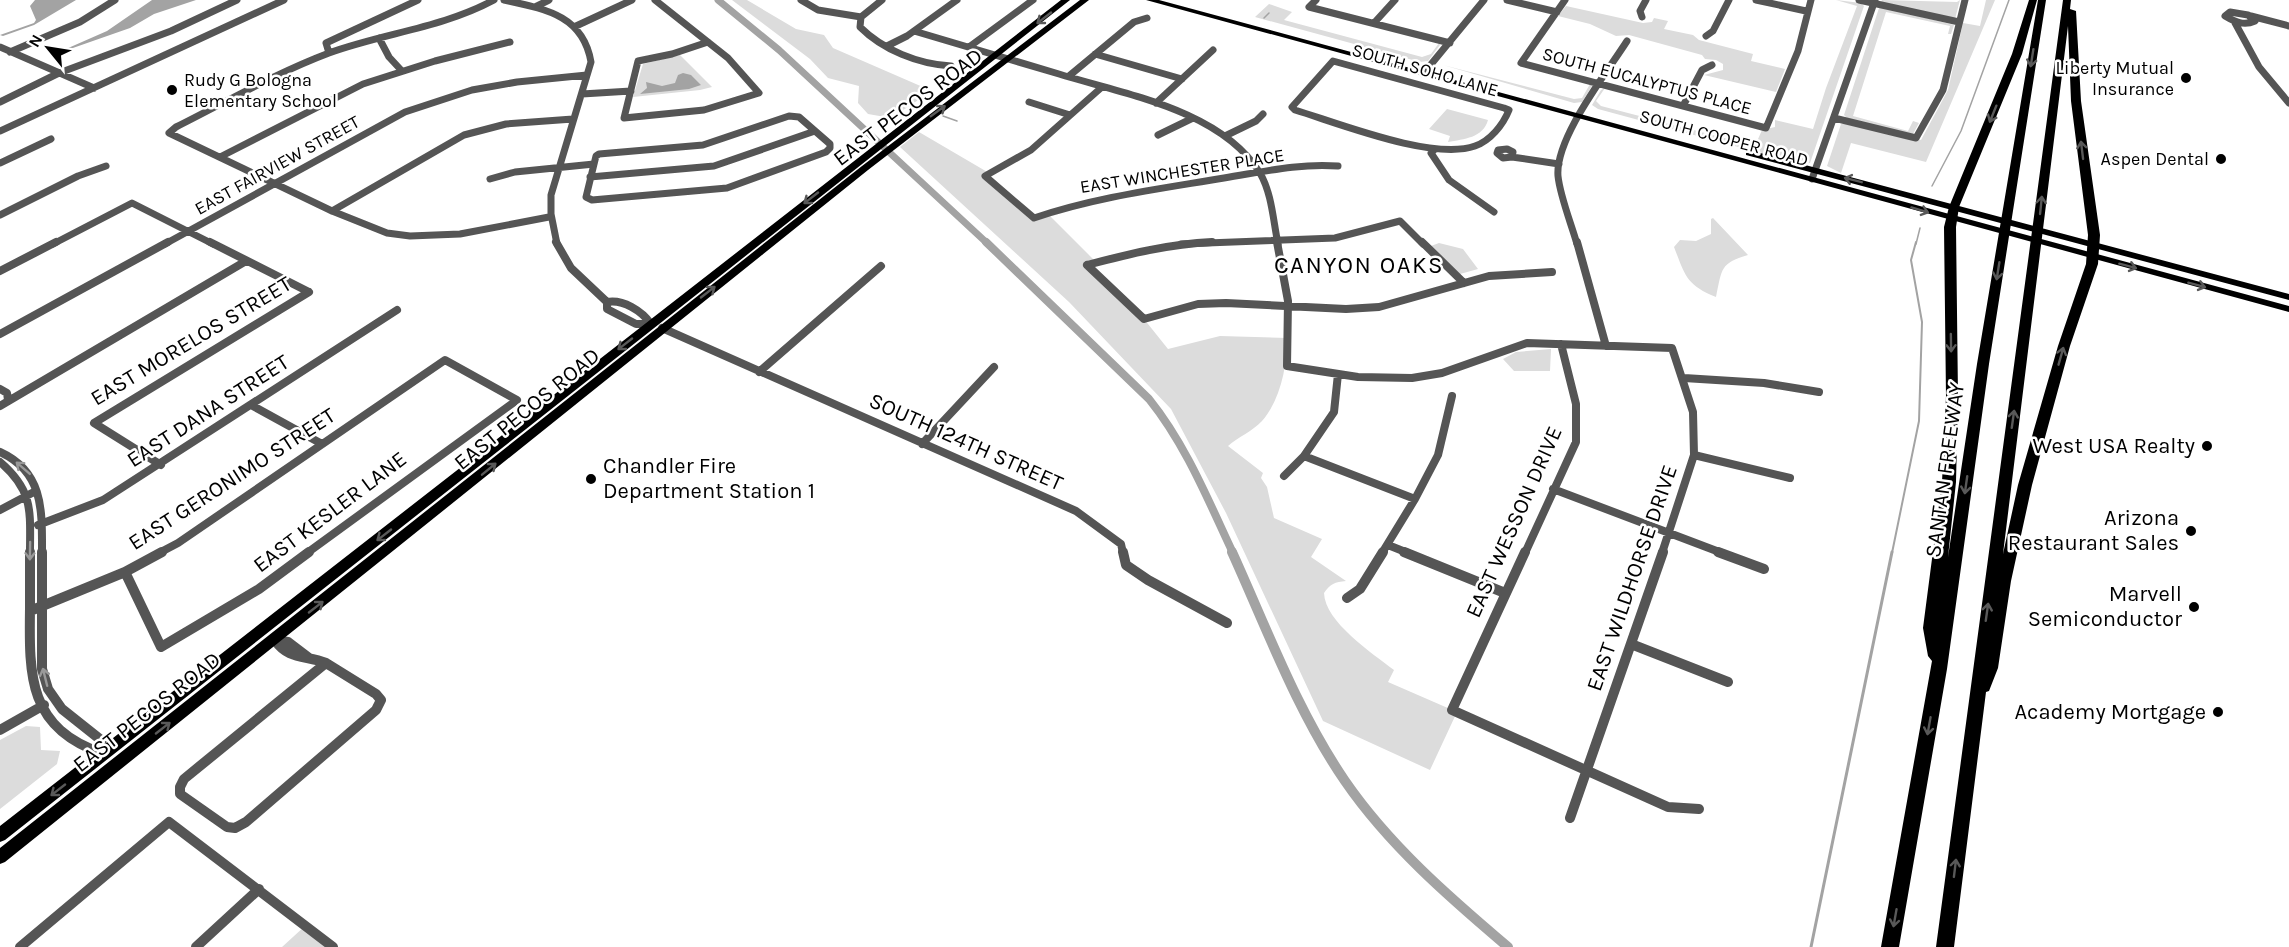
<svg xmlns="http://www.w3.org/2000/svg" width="2289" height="947" font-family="Karla,sans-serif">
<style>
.green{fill:#dcdcdc}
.water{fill:#a3a3a3}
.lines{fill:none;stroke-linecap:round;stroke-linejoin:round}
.stream-far2{stroke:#a3a3a3;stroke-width:1.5}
.stream-far1{stroke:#a3a3a3;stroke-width:2}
.stream{stroke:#a3a3a3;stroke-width:3}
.canal-far2{stroke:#a3a3a3;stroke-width:7}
.canal-far1{stroke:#a3a3a3;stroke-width:8}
.canal{stroke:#a3a3a3;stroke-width:10}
.minor-far2{stroke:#555;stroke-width:7}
.minor-far1{stroke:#555;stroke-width:8}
.minor{stroke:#555;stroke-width:10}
.major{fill:#000;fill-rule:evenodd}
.highway{fill:#000;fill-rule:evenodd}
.oneway{stroke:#595959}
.oneway2{stroke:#999}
.poi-dot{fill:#000;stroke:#fff;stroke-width:2}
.labels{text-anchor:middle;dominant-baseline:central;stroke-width:5;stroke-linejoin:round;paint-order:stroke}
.far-poi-label{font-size:18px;fill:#000;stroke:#fff;text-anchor:end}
.far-street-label{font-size:18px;fill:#000;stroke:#fff}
.street-label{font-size:22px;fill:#000;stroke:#fff}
.poi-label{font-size:22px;fill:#000;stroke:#fff;text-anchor:end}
.neighbourhood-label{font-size:24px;letter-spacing:1.5px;fill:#000;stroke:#fff}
</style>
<rect width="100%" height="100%" fill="#fff"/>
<path class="green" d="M732,0H747L796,29L824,35L833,48L932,91L891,118L868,114L858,103L859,86L828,78L810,59Z
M1836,0L1861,3L1864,6L1810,163L1801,164L1598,109L1592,105L1601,90L1605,88L1596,101L1601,106L1755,146L1762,130L1775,127V120L1813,129L1826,88L1857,6Z
M1882,0L1957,2L1960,0L1955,19L1881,2Z
M1986,0H1995L1926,162L1851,143L1841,173L1827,166L1841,124L1848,123L1921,140L1948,90L1963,23L1980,26Z
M1269,4L1292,12L1284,20L1422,57L1431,54L1439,43L1440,45L1428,61L1420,62L1255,17Z
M1566,6L1643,23L1652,22L1654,18L1668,21L1664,29L1693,35L1699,40L1753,54L1751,61L1785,69L1776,92L1704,75L1723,70V64L1716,60L1705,59L1702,55L1629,35L1616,36L1590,24L1558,16Z
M1879,8H1886L1954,25L1951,34H1948L1950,26L1886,12L1853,116L1908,131L1913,121L1919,123L1913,134L1849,120L1844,115Z
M680,55L712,87L700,90L633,97L643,64Z
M1443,65L1574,99L1582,98L1590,84L1592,86L1582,102L1574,103Z
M1447,109L1488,120C1483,138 1464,139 1448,142L1450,136L1429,129Z
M919,132L989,173L985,175L1034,218L1047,213L1097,263L1088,265L1144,319L1168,349L1220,336L1287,338C1287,366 1281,399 1262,421C1253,431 1238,437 1228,446L1263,473L1261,478L1267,487L1274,518L1322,539L1311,557L1346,581C1335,582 1330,584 1324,593C1325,622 1372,653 1394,670L1388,682L1457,712L1430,770L1323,721L1226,513L1171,409L1069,302L900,147Z
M1713,218L1748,255C1720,263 1722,269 1716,297C1686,285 1685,275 1674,247L1680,240L1696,241L1711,234V219Z
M1439,243L1463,249L1478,269L1460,274L1431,246Z
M1551,349L1550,371H1514L1503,359L1516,352Z
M26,726L40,727L41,750L60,751L57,764L0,809V740Z
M305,926L333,947H282Z"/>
<path class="water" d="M35,0H76L34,25L3,36L0,35L34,23L36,20L30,6Z
M152,0H196L154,14L130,28L50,56L107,31Z
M683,73L691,75L701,85L689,89L640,94L647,88L646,82L662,86L675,83L678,75Z"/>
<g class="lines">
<path class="stream-far2" d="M1264,18L1269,13
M904,101L919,106
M943,116L957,121
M1932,186L1961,131L2009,0
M1916,244L1920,228"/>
<path class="stream-far1" d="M1892,553L1919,421L1922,322L1911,260L1916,242"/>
<path class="stream" d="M1811,947L1892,552"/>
<path class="canal-far2" d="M718,0L779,50L988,244"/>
<path class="canal-far1" d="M986,242L1149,399C1186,445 1208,500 1233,553"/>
<path class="canal" d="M1232,552C1267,629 1297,711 1345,781C1389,845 1449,897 1508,947"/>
<path class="minor-far2" d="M494,0C442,28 384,33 329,53C276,73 226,102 176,127L169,133L332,211L387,233L410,236L460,234L549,217
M504,0C545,9 583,15 591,62L551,195V214L557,244
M655,0L728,58L759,93L704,110L624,118L638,61L672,54L708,42
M801,0L818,10L861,17
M1316,0L1309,7L1450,43
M1507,0L1557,12
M1565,0L1521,63L1766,128L1798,51L1811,0
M1756,0L1806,11
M1859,0L1959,22
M535,7L549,0
M2230,12L2248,15L2255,21C2244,26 2235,22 2225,16Z
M2251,16L2289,26
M861,17L860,27C883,50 918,64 951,66
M861,17L882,0
M1642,17L1640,11L1646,0
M2234,21L2259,67L2289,103
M1374,23L1395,0
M576,26L632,0
M914,31C962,45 1011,60 1059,74C1124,94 1221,110 1260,173C1272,194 1273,220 1278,244
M1706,36L1713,31L1729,0
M379,38L389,57L401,70
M887,46L907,36L957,0
M0,47L94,88
M969,47L1033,0
M10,52L80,22L115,0
M329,53L326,43L418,0
M1095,54L1182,79
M1333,61L1504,108L1509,110C1503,125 1490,141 1475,146C1433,161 1338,123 1295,110L1292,107Z
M1423,74L1484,0
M1069,76L1134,22L1147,18
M1102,87L1031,150L985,176L1034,218C1096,197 1159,189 1224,178C1262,172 1299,163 1338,166
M582,94L631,91
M0,102L59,73L171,31L237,0
M1029,102L1070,115
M1156,103L1213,50
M1683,106L1702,70L1712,65
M789,116L799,117L830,144V148L826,152L727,188L592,200L586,197L596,156L599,154L703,145Z
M1834,118L1916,138L1943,90L1965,0
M0,131L284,0
M1158,135L1193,118
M1225,136L1256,121L1263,114
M1435,149L1431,153L1449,180L1494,212
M1507,149L1513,152L1512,157L1503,158L1497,153L1498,150Z
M220,157L363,84L435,61L510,42
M1512,157L1559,164
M0,163L51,139
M590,177L714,166L815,131
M490,179L515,172L594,164
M1812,179L1875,0
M332,211L464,135L506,124L573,119
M0,215L78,176L106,166
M53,244L132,203L213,244
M165,244L405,112L472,90L517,82L587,75
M1181,244L1335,238L1400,221L1423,244
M1577,244C1571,223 1560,196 1558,176C1555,138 1606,74 1627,41"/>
<path class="minor-far1" d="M210,242L309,292
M556,242L571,268L607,302V309L636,324H651
M1277,242L1288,301L1287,366L1358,377L1412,378L1442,373L1527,343L1672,348L1693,412L1694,455L1662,553
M1422,242L1464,283
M1577,242L1606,346
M1087,265L1144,319L1198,304L1226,303L1346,309L1379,307L1489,276L1552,272
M1087,265C1129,254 1169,244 1212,242
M0,271L56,242
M607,302C623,299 642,311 651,324
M662,328L1076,511L1121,544L1123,553
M0,334L168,242
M759,372L881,266
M1684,378L1764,383L1819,392
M0,389L7,393L8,400
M251,405L322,444
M0,406L246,261
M922,444L994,367
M0,452C44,472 42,511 42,553
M1694,455L1790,478
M1304,456L1415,499
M0,462C34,491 30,512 30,553
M161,465L94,423L309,292
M1284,476L1304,456L1334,412L1338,374
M1553,489L1722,553
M0,510L32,493
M38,525L103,500L397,310
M1388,545L1408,553
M159,553L178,543L445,360L517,400L307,553
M1382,553L1415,499L1438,455L1452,396
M1525,553L1576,442V404L1561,344"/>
<path class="minor" d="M30,552C30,570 30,589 30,608C29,676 28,729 104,754L101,740L62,709L48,689L42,669V552
M1123,552L1126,565L1148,580L1227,623
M1404,552L1505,593
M1525,552L1452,710L1668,807L1699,809
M1718,552L1764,569
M125,572L161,647L259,589L309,552
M125,572L162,552
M1347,598L1360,589L1383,552
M30,611L125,572
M275,640C288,660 306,655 326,663
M275,640L288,642L309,658
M1631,644L1728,682
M326,663L376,694L381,700L376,710L246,822L235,828L227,827L180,794V787L184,779Z
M0,730L44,705
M1570,818L1663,552
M20,947L169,822L333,947
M196,947L259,889"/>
<path class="major" d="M1061,0H1070L5,840L0,842V826Z
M1080,0H1089L868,170L5,862L0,864V848L862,166Z
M1146,0H1159L2289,306V312Z
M1749,150L2289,294V300L1746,155V151Z"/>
<path class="highway" d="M2029,0H2037L2022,54L1959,207L1956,227L1958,396L1956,482L1948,557L1977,364L2038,0H2046L1989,364L1947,669L1899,947H1881L1932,661L1928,656L1923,628L1942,482L1946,396L1944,227L1949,207L2012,54Z
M2063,0H2071L2070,9L2076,11L2081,101L2100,235L2098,264L2070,346L2032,485L2011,581L1998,668L1989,691L1986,692L1954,947H1936ZM2068,26L2071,101L2088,235L2086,264L2058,346L2018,485L2003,554Z"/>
</g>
<defs><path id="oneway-shaft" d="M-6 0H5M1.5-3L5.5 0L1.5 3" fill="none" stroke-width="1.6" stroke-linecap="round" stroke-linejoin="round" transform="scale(1.5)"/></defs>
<g class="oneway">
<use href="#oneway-shaft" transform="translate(1044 18) rotate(142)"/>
<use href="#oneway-shaft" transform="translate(2032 58) rotate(99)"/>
<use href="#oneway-shaft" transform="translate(938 111) rotate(-36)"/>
<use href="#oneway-shaft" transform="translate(1993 114) rotate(112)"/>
<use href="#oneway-shaft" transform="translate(2082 150) rotate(-97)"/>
<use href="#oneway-shaft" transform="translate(1853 180) rotate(-166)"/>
<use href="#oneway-shaft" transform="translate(811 198) rotate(142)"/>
<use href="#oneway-shaft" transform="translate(2041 205) rotate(-84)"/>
<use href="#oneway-shaft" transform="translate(1920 210) rotate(17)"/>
<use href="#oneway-shaft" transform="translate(2128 266) rotate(15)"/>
<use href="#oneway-shaft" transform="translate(1998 271) rotate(99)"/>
<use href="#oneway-shaft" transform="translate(2197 285) rotate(15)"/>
<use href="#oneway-shaft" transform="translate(708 292) rotate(-38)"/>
<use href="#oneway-shaft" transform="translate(1951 343) rotate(89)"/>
<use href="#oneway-shaft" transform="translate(625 344) rotate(142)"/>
<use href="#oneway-shaft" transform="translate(2061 356) rotate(-74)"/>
<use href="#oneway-shaft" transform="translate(2013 419) rotate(-82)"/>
<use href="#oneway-shaft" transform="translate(489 469) rotate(-39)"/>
<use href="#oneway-shaft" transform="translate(1966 485) rotate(98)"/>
<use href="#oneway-shaft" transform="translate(384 535) rotate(142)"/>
<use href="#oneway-shaft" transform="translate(316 607) rotate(-38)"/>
<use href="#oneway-shaft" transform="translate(1987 612) rotate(-82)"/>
<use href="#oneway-shaft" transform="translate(1929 726) rotate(100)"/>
<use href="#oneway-shaft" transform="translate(163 728) rotate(-38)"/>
<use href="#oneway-shaft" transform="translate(58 790) rotate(142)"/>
<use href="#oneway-shaft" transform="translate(1955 868) rotate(-83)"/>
<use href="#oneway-shaft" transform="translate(1895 918) rotate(100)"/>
</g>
<g class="oneway2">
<use href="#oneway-shaft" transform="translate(23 468) rotate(-139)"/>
<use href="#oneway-shaft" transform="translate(30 551) rotate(91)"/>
<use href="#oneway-shaft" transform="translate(45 677) rotate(-104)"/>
</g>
<g class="poi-dot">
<circle cx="2186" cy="78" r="6"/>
<circle cx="172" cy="90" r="6"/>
<circle cx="2221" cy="159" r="6"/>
<circle cx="2207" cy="446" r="6"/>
<circle cx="591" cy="479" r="6"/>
<circle cx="2191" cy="531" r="6"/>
<circle cx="2194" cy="607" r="6"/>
<circle cx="2218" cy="712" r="6"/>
</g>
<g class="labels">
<g class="far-poi-label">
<text x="2174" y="68">Liberty Mutual<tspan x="2174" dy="21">Insurance</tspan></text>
<text x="184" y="80" text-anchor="start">Rudy G Bologna<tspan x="184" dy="21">Elementary School</tspan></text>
<text x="2209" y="159">Aspen Dental</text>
</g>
<g class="far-street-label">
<text transform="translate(1425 70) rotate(16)">SOUTH SOHO LANE</text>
<text transform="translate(1647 81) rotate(15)">SOUTH EUCALYPTUS PLACE</text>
<text transform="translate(1724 138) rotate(15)">SOUTH COOPER ROAD</text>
<text transform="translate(277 165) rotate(-29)">EAST FAIRVIEW STREET</text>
<text transform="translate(1182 171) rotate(-9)">EAST WINCHESTER PLACE</text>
</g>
<g class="street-label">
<text transform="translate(908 107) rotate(-37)">EAST PECOS ROAD</text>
<text transform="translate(191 341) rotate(-31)">EAST MORELOS STREET</text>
<text transform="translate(527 409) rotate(-39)">EAST PECOS ROAD</text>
<text transform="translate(208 411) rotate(-33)">EAST DANA STREET</text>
<text transform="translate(966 442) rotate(24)">SOUTH 124TH STREET</text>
<text transform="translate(1945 470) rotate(-82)">SANTAN FREEWAY</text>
<text transform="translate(232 479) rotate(-33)">EAST GERONIMO STREET</text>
<text transform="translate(330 512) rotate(-37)">EAST KESLER LANE</text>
<text transform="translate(1514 522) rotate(-66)">EAST WESSON DRIVE</text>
<text transform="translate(1632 578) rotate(-71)">EAST WILDHORSE DRIVE</text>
<text transform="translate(147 712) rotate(-38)">EAST PECOS ROAD</text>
</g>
<g class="poi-label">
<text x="2195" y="446">West USA Realty</text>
<text x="603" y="466" text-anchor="start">Chandler Fire<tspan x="603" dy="25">Department Station 1</tspan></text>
<text x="2179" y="518">Arizona<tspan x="2179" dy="25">Restaurant Sales</tspan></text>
<text x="2182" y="594">Marvell<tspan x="2182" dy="25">Semiconductor</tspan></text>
<text x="2206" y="712">Academy Mortgage</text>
</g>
<g class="neighbourhood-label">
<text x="1359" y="265">CANYON OAKS</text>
</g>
</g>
<g transform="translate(48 48) rotate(300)" stroke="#ffffff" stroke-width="4.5" paint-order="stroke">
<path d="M0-4.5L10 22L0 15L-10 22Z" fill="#000000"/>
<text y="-9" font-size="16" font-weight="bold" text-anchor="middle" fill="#000000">N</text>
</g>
</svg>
